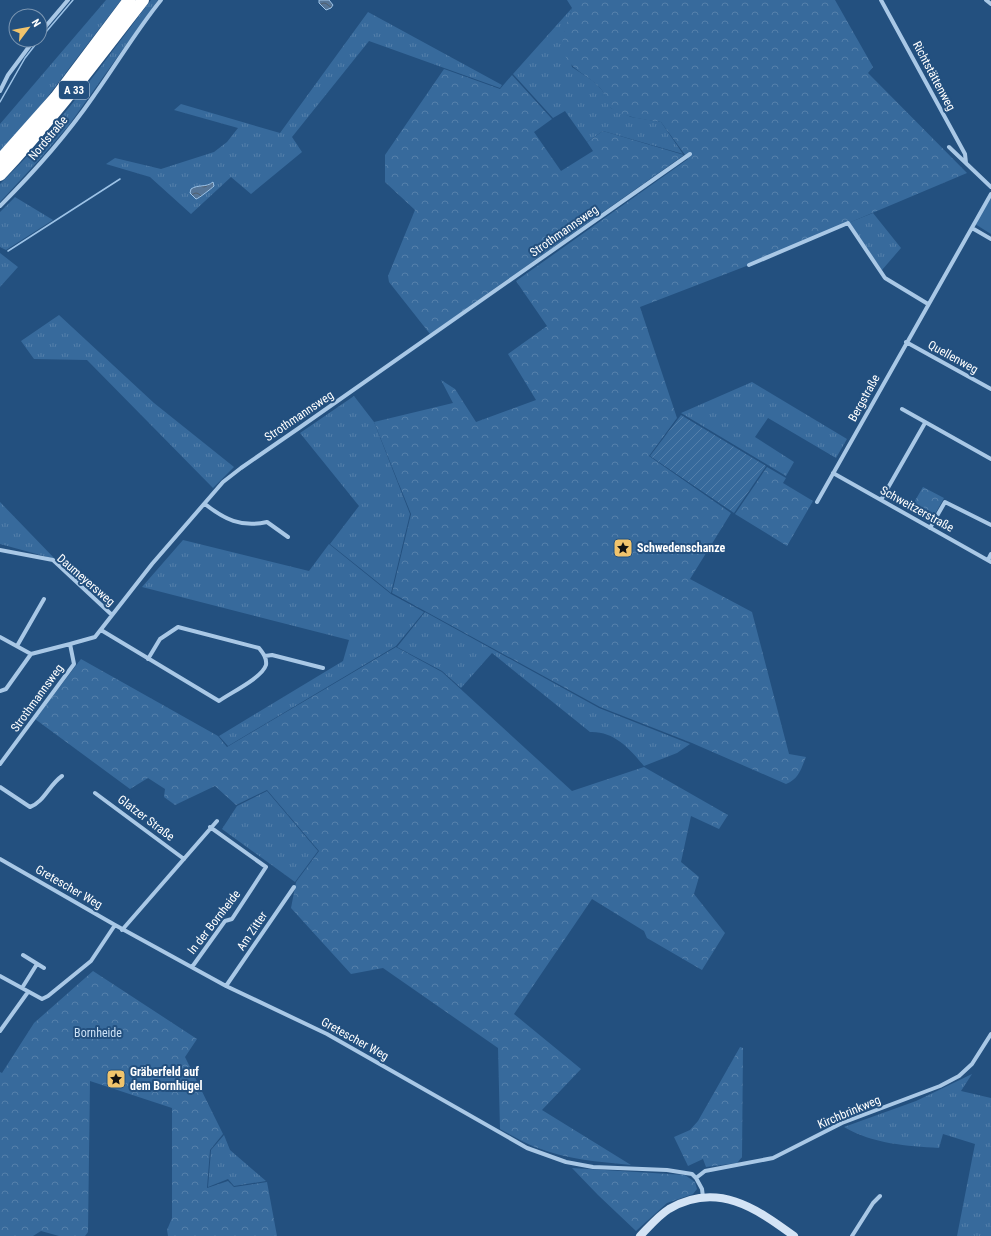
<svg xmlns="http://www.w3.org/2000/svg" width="991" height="1236" font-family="'Roboto Condensed',sans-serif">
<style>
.grass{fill:url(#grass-tufts)}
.forest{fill:url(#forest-crowns)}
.garden{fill:url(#garden-furrows)}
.pitch{fill:#376a9c}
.water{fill:url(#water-waves);stroke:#9dc3e7}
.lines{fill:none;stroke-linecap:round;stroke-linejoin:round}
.stream{stroke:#9dc3e7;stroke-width:1.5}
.street{stroke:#a9c8e6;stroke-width:4}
.secondary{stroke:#d3e3f5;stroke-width:8}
.highway{stroke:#fff;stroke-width:12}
.labels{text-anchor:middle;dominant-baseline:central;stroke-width:4;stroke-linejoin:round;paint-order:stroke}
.shield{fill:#23507f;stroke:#bdcad9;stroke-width:1}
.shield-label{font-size:11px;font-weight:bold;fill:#fff}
.street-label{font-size:12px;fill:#fff;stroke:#23507f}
.poi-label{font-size:12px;font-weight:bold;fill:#fff;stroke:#23507f;text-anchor:start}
.park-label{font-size:12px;fill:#cce1f5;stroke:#23507f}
</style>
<defs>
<pattern id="grass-tufts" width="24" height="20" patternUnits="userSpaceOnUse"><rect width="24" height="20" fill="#376a9c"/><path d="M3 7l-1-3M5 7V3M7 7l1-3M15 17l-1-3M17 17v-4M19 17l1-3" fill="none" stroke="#5580ab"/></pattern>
<pattern id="forest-crowns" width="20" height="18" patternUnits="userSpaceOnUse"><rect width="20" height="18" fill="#376a9c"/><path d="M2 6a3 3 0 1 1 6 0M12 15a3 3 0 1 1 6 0" fill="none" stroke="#5580ab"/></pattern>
<pattern id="garden-furrows" width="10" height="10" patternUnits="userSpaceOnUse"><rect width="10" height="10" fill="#376a9c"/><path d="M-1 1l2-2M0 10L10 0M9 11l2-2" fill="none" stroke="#5580ab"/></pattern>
<pattern id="water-waves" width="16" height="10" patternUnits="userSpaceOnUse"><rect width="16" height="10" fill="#557597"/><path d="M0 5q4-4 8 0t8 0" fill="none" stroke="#505e6e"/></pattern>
</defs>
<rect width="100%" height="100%" fill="#23507f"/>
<path class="grass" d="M106,0H121L39,108L0,152V124Z
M151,0H158L69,125L39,160L0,202V184C57,129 103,63 151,0Z
M572,8L564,34L572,67L593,81L602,90L611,108L631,117L661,122L683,154L603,131L587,142L565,111L553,118L513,74Z
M368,12L502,85L500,88L369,41L292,137L302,152L251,194L231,177L191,214L150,177L106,164L115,158L161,169L214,152L227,142L238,128L174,110L181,104L280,133Z
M15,197L53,220L6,250L0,247V212Z
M873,213L901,248L882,270L848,223Z
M0,253L18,267L0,287Z
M59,315L154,403L234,467L213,488L87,360L34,359L21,341Z
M752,382L847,439L836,458L768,418L755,437L794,462L786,476L681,413Z
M354,396L374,422L410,514L391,593L330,544L359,506L300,433Z
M0,502L55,559L0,544Z
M183,540L309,571L329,544L391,594L424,612L396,646L228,746L219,736L343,661L349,640L142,587Z
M425,612L599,708L690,744L677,753L644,766C629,748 614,731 590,732L492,653L461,688L442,671L397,647Z
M267,791L318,851L295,882L222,829L237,806Z
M972,1074L961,1091L991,1098V1236H957L975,1144L943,1134L939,1148C907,1146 873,1144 844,1127L916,1101Z
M224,1135L230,1150L266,1181L234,1186L228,1179L208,1187L211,1150Z"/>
<path class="forest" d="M567,0H835L873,67L868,73L967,173L749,265L640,307L677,418L649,456L731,513L690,579L752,612L789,754L806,757C801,769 799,779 786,784L692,743L600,707L392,593L411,514L374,422L453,403L441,380L455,389L476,422L536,400L508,354L547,326L516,281L688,159L661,122C648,120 621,117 611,108C606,103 605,94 601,89C589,75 571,71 564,53C559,39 568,21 572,8Z
M444,69L500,89L512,75L552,119L534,132L561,171L593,151L587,142L603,131L684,155L430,334L389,282L388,276L415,210L385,182V155Z
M767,467L786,478L783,483L813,501L787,546L735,514Z
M923,487L944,498L930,523L909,511Z
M396,647L442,672L572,791L644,767L728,815L719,829L691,816L681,862L699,877L694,894L725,933L702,970L647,938L644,931L592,899L514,1014L581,1069L542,1110L631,1165C599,1162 565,1159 535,1147C523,1142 511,1135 500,1129L498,1048L383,968L351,974L291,908L296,882L319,851L267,790L236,805L215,786L175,805L164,797L165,789L148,778L130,789L35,719L81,659L218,736L227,747Z
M93,971L197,1039L185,1057L223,1134L210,1150L207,1188L228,1181L234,1187L267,1182L277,1236H168L167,1230L172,1218V1108L90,1081L88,1232L85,1236H59L41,1231L33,1236H0V1072L2,1073L34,1023Z
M740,1047L743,1048L742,1157L737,1163L706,1167L703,1159L688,1166L674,1137L690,1130L698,1121Z
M572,1168L685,1175L695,1182L697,1189L693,1194L667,1203L636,1231L598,1195Z"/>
<path class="garden" d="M681,415L766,466L734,513L650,456Z"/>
<path class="pitch" d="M991,198V234L975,224Z"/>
<path class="water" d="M319,0H329L333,5L331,8L326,10L319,3Z
M213,182L214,186C212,188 198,199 196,199L190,193L191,189C198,184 206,188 213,182Z"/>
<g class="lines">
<path class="stream" d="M40,39L73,0
M0,102L25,58L39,40
M8,251L120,179"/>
<path class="street" d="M881,0L965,154L966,163
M986,0L991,4
M40,33L68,0
M0,91L8,75L34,40
M949,147L991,187
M0,206C34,172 66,136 93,97C116,65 136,31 161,0
M972,228L991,239
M749,265L848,223L885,278L928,304
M906,342L991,389
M902,409L991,459
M833,473L991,562
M881,500L925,423
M817,502L991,194
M205,504C224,519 241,528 267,522L288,537
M930,528L945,502L991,525
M0,550L53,560L112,615
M988,560L991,554
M101,630L219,701C230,693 262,678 266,665C267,658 263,653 259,648L178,627L160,639L148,659
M0,637L31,654L70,644
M17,646L44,599
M265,656L272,655L323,668
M0,691L6,689L31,654
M0,764L74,664L70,644L95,637L152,564L223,482L241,468L299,428L690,154
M0,787L30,807C44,802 49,785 62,776
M95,793L184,859
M0,859L115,925L226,986L327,1034L527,1148L566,1162L593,1167L667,1170L692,1174L696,1178L702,1189L703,1197
M122,930L217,821
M23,955L44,968
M192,967L225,921L232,919L266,867L210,827
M0,976L42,999L48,996L91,961L115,925
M226,986L294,887
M22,988L37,964
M0,1031L28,992
M696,1178L705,1171L773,1158L842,1123L940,1086L959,1076L972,1064L991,1034
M852,1236L873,1203L880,1196"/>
<path class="secondary" d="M640,1236C649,1227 658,1216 669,1209C717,1181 756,1208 794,1236"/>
<path class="highway" d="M0,160L56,97L129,0
M0,175C52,120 96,60 143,0"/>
</g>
<defs>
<g id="sight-square" transform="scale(1)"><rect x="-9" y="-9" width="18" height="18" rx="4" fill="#f1c46c" stroke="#23507f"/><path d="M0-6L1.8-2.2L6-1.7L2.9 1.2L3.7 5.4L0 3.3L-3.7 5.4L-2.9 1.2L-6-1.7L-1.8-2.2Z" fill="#111"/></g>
</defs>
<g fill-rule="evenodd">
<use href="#sight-square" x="623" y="548"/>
<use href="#sight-square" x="116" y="1079"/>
</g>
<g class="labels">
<rect class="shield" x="59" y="81" width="30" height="18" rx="3"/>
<g class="shield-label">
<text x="74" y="90">A 33</text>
</g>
<g class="street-label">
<text transform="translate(934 76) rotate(62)">Richtstättenweg</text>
<text transform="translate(48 138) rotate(-50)">Nordstraße</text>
<text transform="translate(564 231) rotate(-35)">Strothmannsweg</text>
<text transform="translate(953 357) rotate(29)">Quellenweg</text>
<text transform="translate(864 398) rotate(-61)">Bergstraße</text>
<text transform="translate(299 416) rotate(-34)">Strothmannsweg</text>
<text transform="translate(917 509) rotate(29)">Schweitzerstraße</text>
<text transform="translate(86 580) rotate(41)">Daumeyersweg</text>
<text transform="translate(37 698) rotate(-54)">Strothmannsweg</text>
<text transform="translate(146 818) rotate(37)">Glatzer Straße</text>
<text transform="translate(69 887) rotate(30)">Gretescher Weg</text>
<text transform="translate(214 922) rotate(-52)">In der Bornheide</text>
<text transform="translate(252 931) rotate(-56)">Am Zitter</text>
<text transform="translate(355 1039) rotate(29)">Gretescher Weg</text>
<text transform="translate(849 1112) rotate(-23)">Kirchbrinkweg</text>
</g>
<g class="poi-label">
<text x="637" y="548">Schwedenschanze</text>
<text x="130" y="1072">Gräberfeld auf<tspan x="130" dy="14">dem Bornhügel</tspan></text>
</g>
<g class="park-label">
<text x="98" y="1033">Bornheide</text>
</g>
</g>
<g transform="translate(28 28) rotate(58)"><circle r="19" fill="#23507f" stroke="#7b96b2"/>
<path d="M0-3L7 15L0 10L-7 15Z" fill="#f1c46c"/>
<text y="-6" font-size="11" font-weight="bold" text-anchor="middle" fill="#ffffff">N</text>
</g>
</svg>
